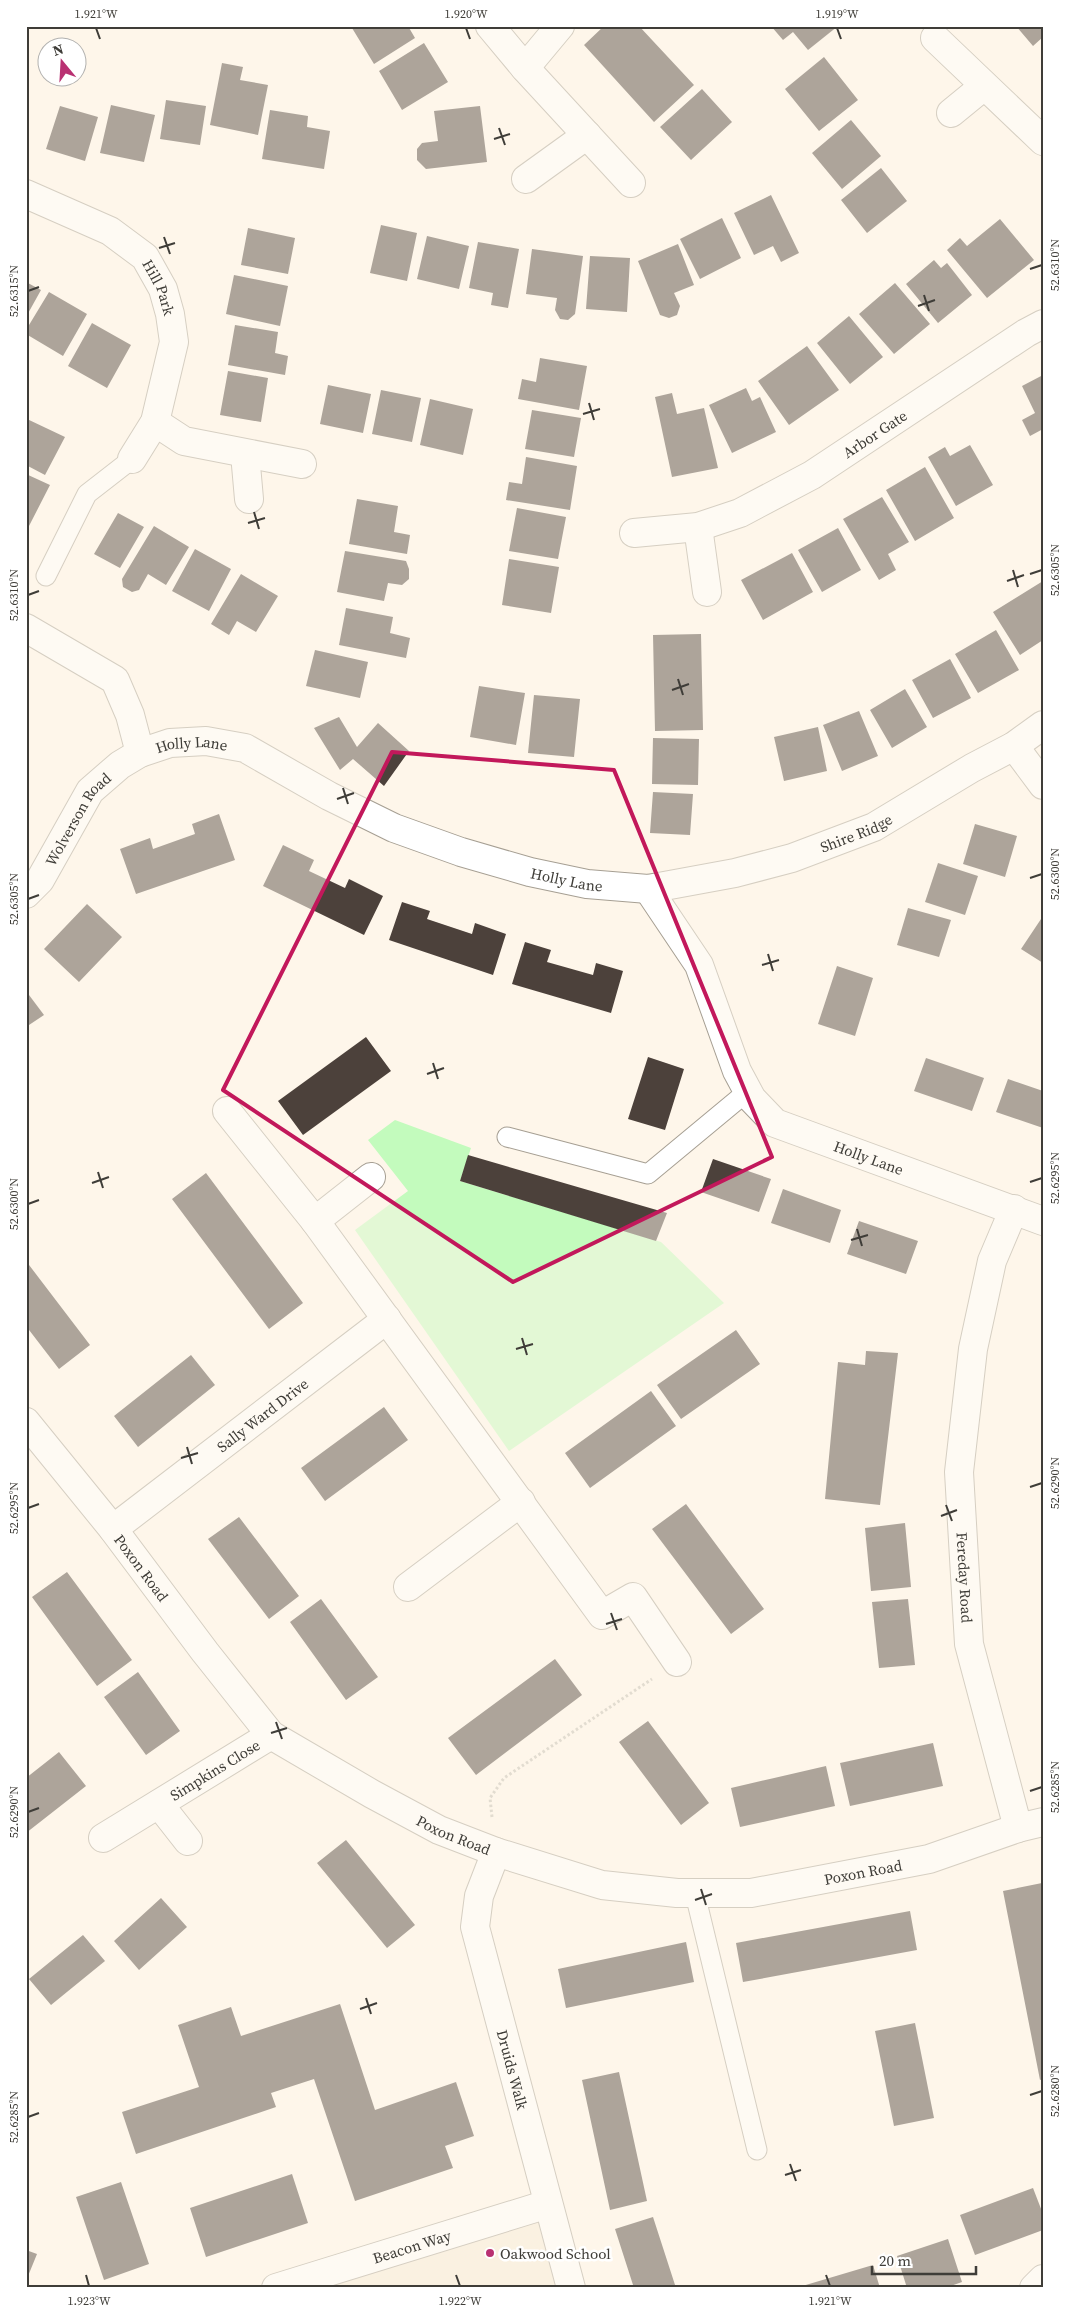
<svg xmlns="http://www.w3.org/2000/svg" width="1069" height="2314" font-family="'Source Serif 4',serif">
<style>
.built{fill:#f5ead7}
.green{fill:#c3fbbd}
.building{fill:#4c413b}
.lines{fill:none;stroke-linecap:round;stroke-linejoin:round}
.service-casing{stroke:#a69f93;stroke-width:21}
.minor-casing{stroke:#a69f93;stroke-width:30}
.path{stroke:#c2bcb2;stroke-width:3;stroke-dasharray:2.5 2.5;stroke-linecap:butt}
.service{stroke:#fff;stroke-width:19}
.minor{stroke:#fff;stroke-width:28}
.marked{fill:none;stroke:#c2185b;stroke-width:4;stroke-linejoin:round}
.ticks{fill:none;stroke:#3f3d38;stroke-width:2}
.poi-dot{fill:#b93172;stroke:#fff;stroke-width:2}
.labels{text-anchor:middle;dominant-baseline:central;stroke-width:5;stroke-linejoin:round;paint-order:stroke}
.street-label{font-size:15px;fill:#3f3d38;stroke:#fff}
.poi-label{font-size:15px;fill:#3f3d38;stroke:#fff;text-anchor:start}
.neatline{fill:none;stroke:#3f3d38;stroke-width:2}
.ticks-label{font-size:12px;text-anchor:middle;fill:#3f3d38}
</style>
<rect width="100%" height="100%" fill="#fef6ea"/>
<path class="built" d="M538,2217L564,2288H320Z"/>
<path class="green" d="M395,1120L471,1148L460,1181L661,1242L724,1303L509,1451L355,1230L408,1191L368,1140Z"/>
<path class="building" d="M355,26H408L415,38L374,64L352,28Z
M604,26H639L694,85L654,122L584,45Z
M771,26H838L808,50L793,32L783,40Z
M1016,26H1043V37L1033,46Z
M424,43L448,82L402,110L379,71Z
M824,57L858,100L819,131L785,89Z
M222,63L243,67L240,80L268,85L258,135L210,125Z
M702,89L732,122L691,160L660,127Z
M166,100L206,106L200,145L160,139Z
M111,105L155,115L144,162L100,153Z
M60,106L98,117L85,161L46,149Z
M480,106L487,162L426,169L417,160V149L422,143L438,141L434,111Z
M270,110L308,116L307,127L330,131L324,169L262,159Z
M851,120L881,156L842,189L812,153Z
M881,168L907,201L867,233L841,200Z
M771,195L799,253L781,262L773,246L754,255L734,213Z
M722,218L741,258L700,279L680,239Z
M1000,219L1034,260L987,298L947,250L960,238L967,246Z
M381,225L417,233L407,281L370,273Z
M248,228L295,238L288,274L241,265Z
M427,236L469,246L459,289L417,279Z
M478,242L519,249L508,308L491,305L493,293L469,288Z
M678,244L694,285L674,293L680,306L677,315L669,318L660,315L638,261Z
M532,249L583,256L575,314L568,320L560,319L555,310L557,298L526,294Z
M590,256L630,258L627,312L586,309Z
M934,260L941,268L947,263L972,295L938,323L906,284Z
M234,275L288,286L280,326L226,314Z
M26,282L41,290L26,317Z
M895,283L930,324L894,354L859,314Z
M49,292L87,314L63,356L26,334V330Z
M849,316L883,357L850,384L817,343Z
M92,323L131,345L107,388L68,366Z
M235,325L278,332L275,353L288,356L285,375L228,365Z
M807,346L839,390L789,425L758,381Z
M540,358L587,366L579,410L518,399L522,379L536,382Z
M228,371L268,378L261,422L220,415Z
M1043,375V429L1030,436L1022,420L1035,413L1022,386Z
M328,385L371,394L363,433L320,424Z
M746,388L752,401L760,397L776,432L732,453L709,405Z
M381,390L421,398L412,442L372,434Z
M672,393L677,414L704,408L718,468L672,477L655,397Z
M430,399L473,409L463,455L420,445Z
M532,410L581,418L574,457L525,449Z
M27,419L65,437L45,475L26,465Z
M970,445L993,485L956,506L928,457L945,447L950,456Z
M526,457L577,466L570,510L506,500L509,482L522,484Z
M925,467L954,518L915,541L886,490Z
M26,474L50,485L29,526L26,524Z
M882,497L909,542L888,554L896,570L879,580L843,519Z
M357,499L398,506L394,532L410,535L407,554L349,544Z
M517,508L566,517L558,559L509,551Z
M118,513L144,527L120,568L94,554Z
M154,526L189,547L166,585L148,574L139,590L132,592L123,587L122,579Z
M838,528L861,570L822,592L798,550Z
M195,549L231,569L209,611L172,591Z
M345,551L406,561L409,569V579L402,585L388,583L384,601L337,592Z
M792,553L813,592L763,620L741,580Z
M509,559L559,567L551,613L502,605Z
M241,574L278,596L256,632L237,621L229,635L211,624Z
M1043,581V640L1020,655L993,612Z
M346,608L393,617L390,633L410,638L406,658L339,645Z
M996,630L1019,670L978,693L955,654Z
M701,634L703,730L655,731L653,635Z
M315,650L368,662L360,698L306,686Z
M950,659L971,698L933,718L912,680Z
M479,686L525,693L516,745L470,737Z
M905,689L927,727L892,748L870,710Z
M534,695L580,699L574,757L528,753Z
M859,711L878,756L842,771L823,725Z
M339,717L357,747L378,723L409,751L384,786L353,759L340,770L314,728Z
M818,727L827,771L784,781L774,737Z
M653,738L699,739L698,785L652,784Z
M653,792L693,794L690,835L650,833Z
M219,814L235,860L136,894L120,849L150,838L153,849L195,834L192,824Z
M975,824L1017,836L1005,877L963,864Z
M283,845L314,860L309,871L345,888L349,879L383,896L364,935L263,886Z
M938,863L978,876L965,915L925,902Z
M402,902L430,911L427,919L472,934L475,923L506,934L493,975L389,940Z
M87,904L122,937L79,982L44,949Z
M908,908L951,920L939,957L897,945Z
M1043,916V963L1021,949Z
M525,942L551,950L547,962L593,975L596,963L623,971L611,1013L512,984Z
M837,966L873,978L855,1036L818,1024Z
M26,991L44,1015L26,1027Z
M366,1037L391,1071L303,1135L278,1101Z
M648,1057L684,1069L665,1130L628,1119Z
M926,1058L984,1078L972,1111L914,1091Z
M1008,1079L1043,1091V1128L996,1112Z
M468,1155L667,1213L656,1241L460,1181Z
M713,1159L771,1179L759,1212L701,1192Z
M206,1173L303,1303L269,1329L172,1199Z
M783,1189L841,1210L830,1243L771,1223Z
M859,1221L918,1241L906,1274L847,1254Z
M26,1261L90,1345L59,1369L26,1326Z
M736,1330L760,1364L681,1419L657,1385Z
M866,1351L898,1353L880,1505L825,1499L838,1362L865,1365Z
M191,1355L215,1385L138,1447L114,1416Z
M651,1391L676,1426L590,1488L565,1453Z
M384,1407L408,1440L325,1501L301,1468Z
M686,1504L764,1609L731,1634L652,1529Z
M239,1517L299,1596L269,1619L208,1539Z
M905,1523L911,1587L871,1591L865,1528Z
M67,1572L132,1660L97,1686L32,1597Z
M321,1599L378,1677L346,1700L290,1622Z
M908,1599L915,1665L879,1668L872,1602Z
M555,1659L582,1695L476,1775L448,1738Z
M138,1672L180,1731L146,1755L104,1697Z
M648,1721L709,1803L681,1825L619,1742Z
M933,1743L943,1786L850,1806L840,1763Z
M59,1752L86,1786L26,1833V1778Z
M826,1766L835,1806L740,1827L731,1788Z
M346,1840L415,1925L387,1948L317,1863Z
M1042,1883L1043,2079L1040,2080L1003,1891Z
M161,1898L187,1927L139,1970L114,1941Z
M910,1911L917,1950L743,1982L736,1943Z
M83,1935L105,1961L51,2005L29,1979Z
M686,1942L694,1982L566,2008L558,1969Z
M340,2004L375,2110L456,2082L474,2136L445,2146L453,2168L355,2201L314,2079L271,2093L276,2107L136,2154L122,2112L199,2087L178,2025L231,2007L241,2036Z
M915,2023L934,2118L894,2126L875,2031Z
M619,2072L647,2201L610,2210L582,2080Z
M292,2174L308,2223L206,2257L190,2208Z
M121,2182L149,2264L104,2280L76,2197Z
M1033,2188L1043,2214V2230L975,2255L960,2215Z
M653,2217L676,2288H634L615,2229Z
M948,2239L962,2282L945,2288H907L897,2256Z
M26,2250L37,2254L26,2281Z
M873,2265L880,2288H799V2287Z"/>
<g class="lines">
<g class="service-casing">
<path id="service" d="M46,576L87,494L132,459
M507,1137L648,1174L748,1091
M695,1894L757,2150"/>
</g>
<g class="minor-casing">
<g id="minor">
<path d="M490,26L525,68L631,183"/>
<path d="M935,38L1043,141"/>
<path d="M525,68L560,26"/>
<path d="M951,113L984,86"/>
<path d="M526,179L587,135"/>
<path id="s1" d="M26,194L110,231L145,257L163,289L170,314L174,342L155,422L132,459"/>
<path d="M155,422L184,441L302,464"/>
<path d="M245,454L249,499"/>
<path d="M698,527L707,592"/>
<path id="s2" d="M634,533L698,527L740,513L812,475L1026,333L1043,324"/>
<path d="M26,628L115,680L130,715L140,753"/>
<path d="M1014,746L1043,785"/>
<path id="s3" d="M648,889L699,965L737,1071L752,1099L775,1123L1043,1221"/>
<path id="s4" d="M26,894L40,880L90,791L120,765L140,753L170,743L206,741L245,748L329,796L394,828L461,852L530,872L587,884L648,889L735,873L792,858L874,827L972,768L1014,746L1043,725"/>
<path d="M227,1111L315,1221L602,1615L633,1597L677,1662"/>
<path id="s5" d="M1014,1209L992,1261L973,1349L959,1472L969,1644L1018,1828"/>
<path d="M315,1221L371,1177"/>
<path id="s6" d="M26,1422L113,1529L205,1652L271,1735L372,1794L439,1830L496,1852L602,1885L677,1893H751L929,1859L1018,1828L1043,1822"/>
<path id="s7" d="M113,1529L387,1319"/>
<path d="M408,1587L521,1502"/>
<path d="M159,1804L188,1841"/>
<path id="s8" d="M103,1838L271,1735"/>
<path id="s9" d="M496,1852L479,1896L475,1927L571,2288"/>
<path id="s10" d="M276,2288L548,2204"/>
<path d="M1034,2288L1043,2279"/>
</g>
</g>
<path class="path" d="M492,1817L490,1798L504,1778L652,1679"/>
<use href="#service" class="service"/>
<use href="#minor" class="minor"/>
</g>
<path d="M0 0H1069V2314H0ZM392,752L614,770L772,1157L513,1282L223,1090Z" fill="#fef6ea" fill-opacity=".55" fill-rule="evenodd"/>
<path class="marked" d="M392,752L614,770L772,1157L513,1282L223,1090Z"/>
<path class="ticks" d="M96,28L100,39M466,28L470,39M837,28L841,39M499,128L505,145M494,139L510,134M164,237L170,254M159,248L175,243M1030,269L1042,265M28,291L39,287M924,295L929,311M918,306L935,300M589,403L594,420M583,414L600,409M254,512L259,529M248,523L265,518M1013,570L1018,587M1030,574L1042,570M1007,581L1024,575M28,595L39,591M678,679L683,695M672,690L689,684M343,788L348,804M337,799L354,793M1030,878L1042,874M28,899L39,895M768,954L773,971M762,965L779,960M433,1063L438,1079M427,1074L444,1068M98,1172L103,1188M1030,1182L1042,1178M92,1183L109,1177M28,1204L39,1200M857,1229L862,1246M851,1240L868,1235M522,1338L527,1355M516,1349L533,1344M187,1447L192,1464M181,1458L198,1453M1030,1487L1042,1483M946,1505L952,1521M28,1508L39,1504M941,1516L957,1510M611,1613L617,1630M606,1624L622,1619M276,1722L282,1739M271,1733L287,1728M1030,1791L1042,1787M28,1812L39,1808M701,1889L706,1905M695,1900L712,1894M366,1998L371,2014M360,2009L377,2003M1030,2095L1042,2091M28,2117L39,2113M790,2164L796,2181M785,2175L801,2170M86,2275L89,2286M456,2275L460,2286M826,2275L830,2286"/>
<circle class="poi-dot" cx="490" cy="2253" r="5"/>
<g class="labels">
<g class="street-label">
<text stroke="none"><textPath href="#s1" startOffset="169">Hill Park</textPath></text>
<text stroke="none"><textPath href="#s2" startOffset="265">Arbor Gate</textPath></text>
<text stroke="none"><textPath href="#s4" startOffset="238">Holly Lane</textPath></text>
<text stroke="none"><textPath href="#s4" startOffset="92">Wolverson Road</textPath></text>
<text stroke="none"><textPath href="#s4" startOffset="940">Shire Ridge</textPath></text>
<text stroke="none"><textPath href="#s4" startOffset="642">Holly Lane</textPath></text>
<text stroke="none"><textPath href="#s3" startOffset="369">Holly Lane</textPath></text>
<text stroke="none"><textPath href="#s7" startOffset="188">Sally Ward Drive</textPath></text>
<text stroke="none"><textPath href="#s6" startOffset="186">Poxon Road</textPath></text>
<text stroke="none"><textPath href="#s5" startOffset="376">Fereday Road</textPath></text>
<text stroke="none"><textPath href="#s8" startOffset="131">Simpkins Close</textPath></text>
<text stroke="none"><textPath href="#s6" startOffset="606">Poxon Road</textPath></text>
<text stroke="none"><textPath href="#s6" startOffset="1026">Poxon Road</textPath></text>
<text stroke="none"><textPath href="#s9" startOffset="226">Druids Walk</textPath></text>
<text stroke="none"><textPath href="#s10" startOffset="142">Beacon Way</textPath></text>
</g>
<g class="poi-label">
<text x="500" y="2253">Oakwood School</text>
</g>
</g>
<rect width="1069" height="2314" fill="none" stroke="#ffffff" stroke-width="55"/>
<g transform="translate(62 62) rotate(342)"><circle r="24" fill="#ffffff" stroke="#b2b1af"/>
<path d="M0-4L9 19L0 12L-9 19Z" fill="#b93172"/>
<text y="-8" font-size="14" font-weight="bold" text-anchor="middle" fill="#3f3d38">N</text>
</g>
<path d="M872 2266v8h104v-8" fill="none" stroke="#3f3d38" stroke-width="2.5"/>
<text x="879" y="2266" font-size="15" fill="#3f3d38" stroke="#ffffff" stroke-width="4" paint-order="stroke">20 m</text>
<rect x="28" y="28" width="1014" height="2258" class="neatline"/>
<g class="ticks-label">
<text x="96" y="18">1.921°W</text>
<text x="466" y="18">1.920°W</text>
<text x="837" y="18">1.919°W</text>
<text transform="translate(1055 265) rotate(-90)" y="4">52.6310°N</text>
<text transform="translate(14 291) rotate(-90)" y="4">52.6315°N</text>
<text transform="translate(1055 570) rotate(-90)" y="4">52.6305°N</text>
<text transform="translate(14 595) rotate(-90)" y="4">52.6310°N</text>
<text transform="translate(1055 874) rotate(-90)" y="4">52.6300°N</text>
<text transform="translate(14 899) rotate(-90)" y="4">52.6305°N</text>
<text transform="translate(1055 1178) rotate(-90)" y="4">52.6295°N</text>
<text transform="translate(14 1204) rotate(-90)" y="4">52.6300°N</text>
<text transform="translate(1055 1483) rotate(-90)" y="4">52.6290°N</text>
<text transform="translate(14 1508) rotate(-90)" y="4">52.6295°N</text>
<text transform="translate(1055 1787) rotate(-90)" y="4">52.6285°N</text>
<text transform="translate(14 1812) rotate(-90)" y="4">52.6290°N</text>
<text transform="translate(1055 2091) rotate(-90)" y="4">52.6280°N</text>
<text transform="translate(14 2117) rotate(-90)" y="4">52.6285°N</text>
<text x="89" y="2305">1.923°W</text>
<text x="460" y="2305">1.922°W</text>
<text x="830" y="2305">1.921°W</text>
</g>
</svg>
